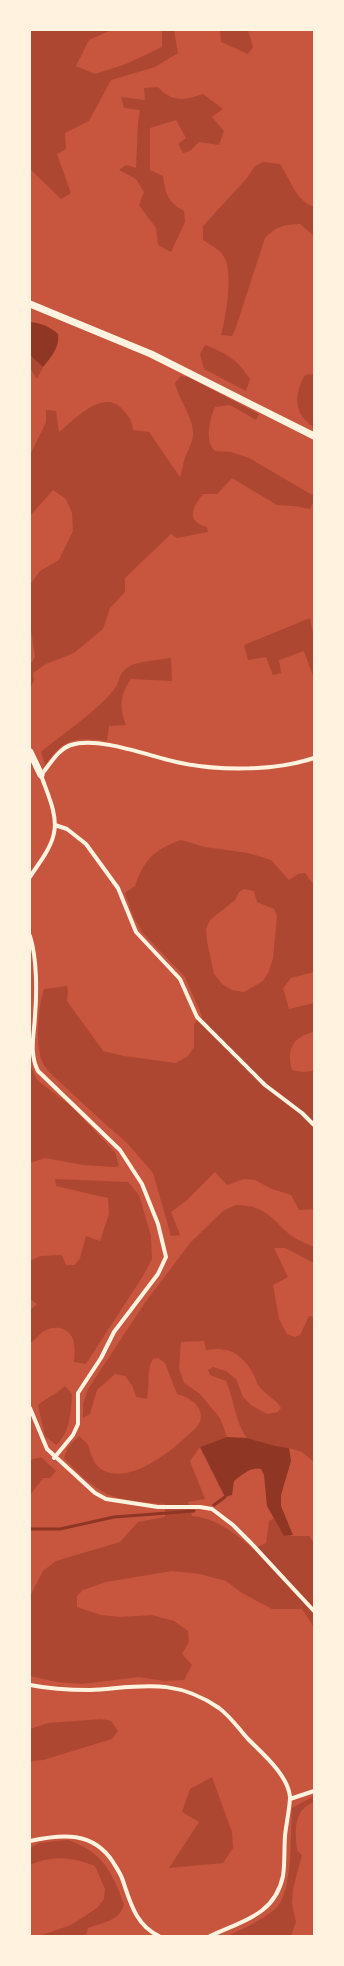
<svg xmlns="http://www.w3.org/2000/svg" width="344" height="1966" font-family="Bitter,serif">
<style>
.green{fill:#ae4732;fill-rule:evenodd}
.water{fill:#8f3625}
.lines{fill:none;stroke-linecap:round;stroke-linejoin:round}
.stream{stroke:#8f3625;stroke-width:3}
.minor{stroke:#fff3e0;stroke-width:4}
.tertiary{stroke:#fff3e0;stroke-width:7}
</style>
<rect width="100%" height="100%" fill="#c8553d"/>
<path class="green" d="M30,30H111L89,40L76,66L95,74L126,64L162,47V30H174L178,53L155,67L111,80L89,121L65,133L66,149L57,154L71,193L61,199L30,169Z
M220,30H248L253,47L248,54L221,42Z
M158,87C172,102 184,101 203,94L223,109L212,117L224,131L219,145L199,142L190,151L183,153L178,144L186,138L176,120L150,128V170L163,176C166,195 167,201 184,211L185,222L171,252L158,245L156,228L139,205L144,192L136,179L119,170L126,165L136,168L138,122L140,110L124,108L121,97L145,100L144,88Z
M263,162L280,164C291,180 295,200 314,207V236L300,224C285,224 275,227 265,238L235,330L232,336L221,335C226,318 234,269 223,255C219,249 209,244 203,240V226L247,178L254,167Z
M205,345C226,353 237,359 250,379L246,391L204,369L200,354Z
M30,355L43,367L37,379L30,368Z
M314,374V427C293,415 294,394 305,375Z
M181,376L188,377L259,414L256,420L230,405L215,407C210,419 204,441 215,451L231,452L249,458L314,496V501L310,509L294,506L277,505L232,478L217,494H203C193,506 185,522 207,527L208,532L177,538L171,534L125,578V592L110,608L103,629L74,653L46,664L33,673L34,681L30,688V665L35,657L30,623V585L40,571L59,560L73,531L72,513L66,499L53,490L30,516V455L46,422V410L56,411L59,432C75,419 105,386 124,411C130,418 132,421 133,430L149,432L180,477C182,471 183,464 185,458C188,449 194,441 193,431C191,414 179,400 175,383Z
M310,618L314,639V679L304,651L279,660L281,673L273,675L266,657L248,660L244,645Z
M171,658L172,681L131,679C120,694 119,708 126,725L109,726L107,741C93,739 73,737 61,747C55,751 50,759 45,765L41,752C65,732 93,714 113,691C121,682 117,673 130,666C136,662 163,659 171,658Z
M181,840L205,847L248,853L271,860L289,880L298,874L305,873L314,885V972L291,978L283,988L289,1009L314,1003V1032C293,1036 286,1050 292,1070L302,1072L314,1071V1209L299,1210L291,1195L272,1189L255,1180L244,1179L227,1185L215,1172L186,1201L171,1212L180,1235L171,1236L153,1173L127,1143L103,1122L49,1072C47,1069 43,1065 42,1061C35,1044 38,1006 44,989L67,986L68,991L67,1001L103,1051L124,1056L176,1063L188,1056L194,1047V1024L202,1016L185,977L142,932L133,916L125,893L135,886C144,859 155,849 181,840ZM244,889L254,891L257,902L274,909L277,916L273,958L269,971L263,981L244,992L232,990L223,985L214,974L207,941L206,929L210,920L235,900L239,892Z
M30,1065L37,1080L72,1107L115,1152L119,1166L114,1167L83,1165L45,1158L30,1163Z
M55,1179L128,1182L139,1195L151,1236L152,1259L143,1276L86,1364L74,1362C75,1348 77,1333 60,1328C55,1327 49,1328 44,1331C39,1334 36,1340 30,1343V1310L37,1304L30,1299V1261L40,1256L62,1255L66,1265H75L80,1258L86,1236L100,1241L109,1214L108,1198L56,1186Z
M236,1205C266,1206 269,1216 289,1234C296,1240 306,1243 314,1247V1263L285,1248H274L288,1277L273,1285L279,1319L287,1334L295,1337L300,1335L309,1316L314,1317V1462L302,1452L289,1448L276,1446L247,1438C235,1422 234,1399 226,1381L210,1375L208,1370L213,1367L226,1371L236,1379L243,1397L251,1405L267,1414L278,1412L281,1408C275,1398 265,1395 259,1386C256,1383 256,1379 254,1375C242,1354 230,1346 206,1350L204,1341L181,1342L179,1368L184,1383L200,1394L220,1418L227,1437L200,1447L190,1461L205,1499L188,1502L192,1516C216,1518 235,1533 253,1549L266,1543L269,1521L275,1518L284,1536H309L314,1543V1627L302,1609H272L242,1593L226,1581L200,1574L172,1571L106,1582L83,1590L77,1596V1607L101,1615L121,1617L152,1615L174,1621L188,1631L189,1642L182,1654L192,1665L184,1680L165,1681L139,1677L82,1684L57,1682L30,1676V1596L43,1571L56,1561L120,1542L138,1522L165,1517V1504C151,1503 119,1500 107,1494C90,1485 77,1472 64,1458L68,1447L79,1436C82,1439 86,1442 88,1445C91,1453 93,1464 101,1469C127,1486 168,1454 187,1436C192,1431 201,1425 201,1417C201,1404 188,1397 177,1394L165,1363L158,1358L153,1359C146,1370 150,1386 147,1399L136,1397L132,1385L125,1376L115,1374L97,1390L90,1414L83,1418V1404L88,1389L144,1304L190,1243L223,1211Z
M65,1386L72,1394C71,1411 70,1433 56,1445L45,1436L38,1405C46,1398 57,1394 65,1386Z
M41,1457L56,1471L50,1478H43L30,1495V1460Z
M102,1719L111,1721L118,1731L112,1739L43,1760L30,1761V1729L48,1723Z
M212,1777L232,1832L233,1848L223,1863L169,1868L199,1822L182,1812L190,1789Z
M314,1796V1802C293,1810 295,1831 297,1850L302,1855L293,1889L292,1904L296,1922L291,1936H228C243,1928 261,1921 274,1910C294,1895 290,1833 292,1808Z
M68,1840C103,1852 112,1872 124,1904C121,1920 102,1923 88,1928L86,1936H39L71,1925L97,1908L104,1899L105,1889L95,1866C72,1857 53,1855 30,1865V1848L39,1843Z"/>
<path class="water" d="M30,322C41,323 49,326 58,334C60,347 51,357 43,367L30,355Z
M227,1437L247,1438L276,1446L289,1448L291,1461L281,1495V1506L293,1535L284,1536L267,1506L264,1475L261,1469C250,1467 243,1474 234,1481L232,1495L225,1497L200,1447Z"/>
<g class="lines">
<path class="stream" d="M214,1505L225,1497
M30,1529H60L114,1517L194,1511"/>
<path class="minor" d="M55,825L67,829L86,844L118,888L136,932L180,979L197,1017L265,1085L302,1113L314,1125
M30,877C38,864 51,849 54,833C58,814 47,793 41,775C49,766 58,749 71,745C100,736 151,757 181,763C220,771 276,771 314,758
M30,936C37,958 37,992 35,1016C34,1036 29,1053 38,1071L120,1150L142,1184L158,1224L166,1257L158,1274L114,1332L101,1358L78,1393V1424L73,1435L54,1458
M30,1408L47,1449L95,1493L106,1499L158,1507H200L212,1509L233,1525L251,1543L314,1611
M30,1685C50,1689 70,1690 90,1690C140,1687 174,1677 219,1708C230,1716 239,1729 248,1739C263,1754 288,1775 290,1797C290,1807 286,1825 285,1836C284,1849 285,1863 283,1876C275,1915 242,1921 210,1936
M290,1799L314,1791
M30,1841C62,1834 93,1831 113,1862C116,1867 120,1873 122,1878C130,1901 135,1925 159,1936"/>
<path class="tertiary" d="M30,304L151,354L314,436
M30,752L41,775"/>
</g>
<rect width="344" height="1966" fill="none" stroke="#fff3e0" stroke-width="62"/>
</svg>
